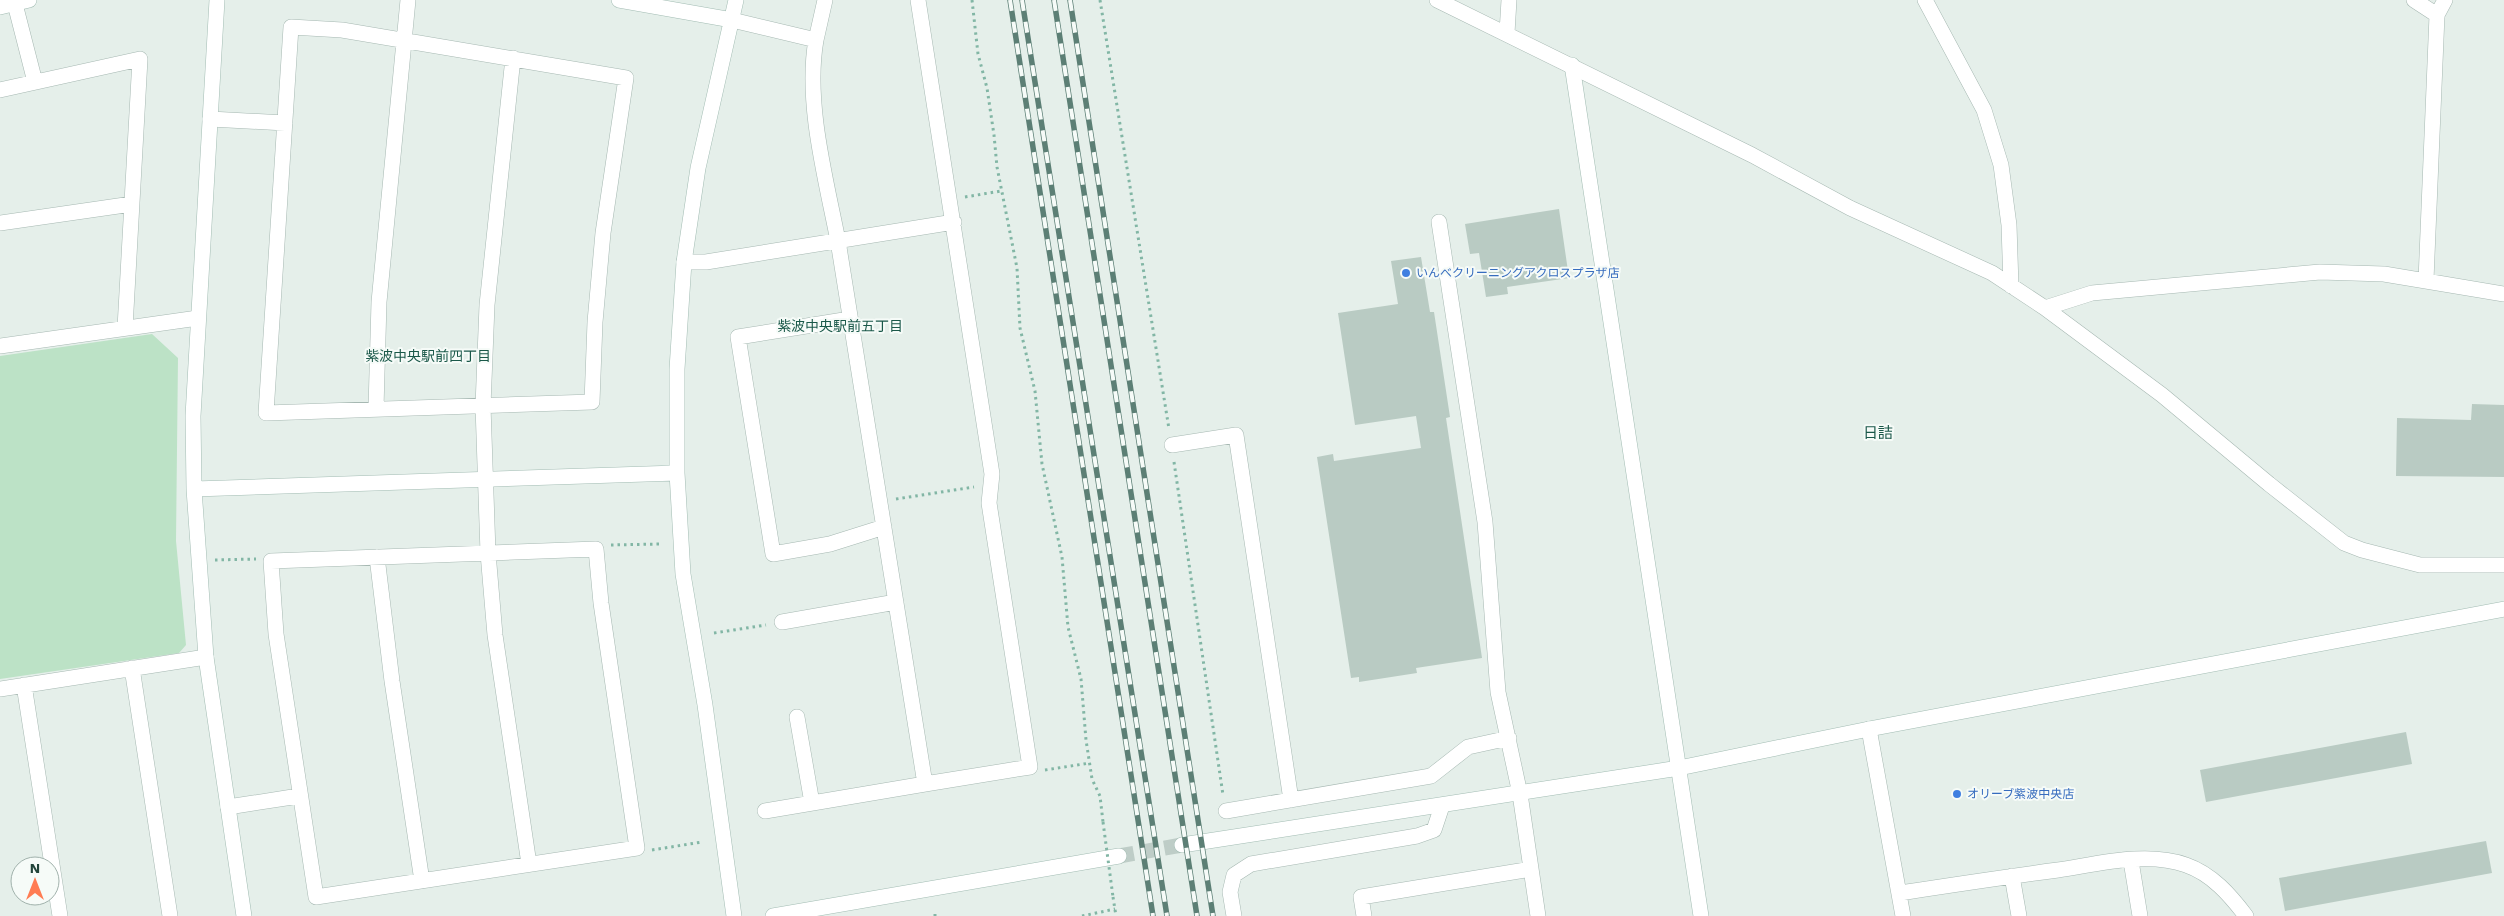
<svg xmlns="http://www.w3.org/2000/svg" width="2504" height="916" font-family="'Work Sans','Noto Sans JP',sans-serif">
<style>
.green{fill:#bce2c6}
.building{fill:#b9cbc3}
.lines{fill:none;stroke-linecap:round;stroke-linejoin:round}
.secondary-tunnel{stroke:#becdc7;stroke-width:15;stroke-dasharray:15 8;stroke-linecap:butt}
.street-casing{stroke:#a6b8b2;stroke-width:16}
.secondary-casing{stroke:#a2bcb3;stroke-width:16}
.path{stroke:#82b6a5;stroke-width:3;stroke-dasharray:2.5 4;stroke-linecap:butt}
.street{stroke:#fff;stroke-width:15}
.secondary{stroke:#fff;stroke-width:15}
.rail-casing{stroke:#5c7f75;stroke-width:5.5}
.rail{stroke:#f6fbf8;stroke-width:4;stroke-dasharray:11;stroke-linecap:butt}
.path-bridge{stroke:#82b6a5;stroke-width:3;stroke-dasharray:2.5 4;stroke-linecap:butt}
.shop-dot{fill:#3f7fe0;stroke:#f6fbf8;stroke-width:2}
.labels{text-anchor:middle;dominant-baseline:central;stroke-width:4;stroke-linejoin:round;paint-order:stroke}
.shop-label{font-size:12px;fill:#366cbe;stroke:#f6fbf8;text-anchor:start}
.neighbourhood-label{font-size:14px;fill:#1a5849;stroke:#f6fbf8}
.quarter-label{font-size:15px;fill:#1a5849;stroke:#f6fbf8}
</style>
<rect width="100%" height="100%" fill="#e5efea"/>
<path class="green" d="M152,334L178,358L176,541L186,645L179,653L0,679V356Z"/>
<path class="building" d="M1559,209L1569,278L1507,287L1508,294L1486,297L1479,253L1470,254L1465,224Z
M1421,257L1430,312H1434L1450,417L1446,418L1482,658L1416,668L1417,673L1359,682V677L1351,678L1317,457L1333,454L1334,461L1421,448L1416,416L1355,425L1338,313L1398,304L1391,261Z
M2472,404L2504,405V477L2396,476L2397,418L2471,420Z
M2406,732L2412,764L2206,802L2200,770Z
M2486,841L2492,873L2285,911L2279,878Z"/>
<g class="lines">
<path class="secondary-tunnel" d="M1119,856L1182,845"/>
<g class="street-casing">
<path id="street" d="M1437,0L1752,155L1850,208L1992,273L2045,308L2162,395L2269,484L2344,543L2362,550L2420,565H2504
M1925,0L1984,110L2001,165L2009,225L2011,286
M2414,0L2437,15
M15,4L35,82
M732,20L816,40C805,103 826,179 838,241L925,784L1030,767L989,503L992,474L918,0
M291,27L342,30L626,78L603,233L595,322L592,402L266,413Z
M1507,33L1509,0
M816,40L825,0
M513,58L487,305L483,406L488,553L495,635L529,864
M0,90L140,59L125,328
M210,119L285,123
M1439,222L1485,522L1498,692L1520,794L1538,916
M0,223L132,204
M684,262H706L954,222
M2426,280L2437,15L2445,0
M2045,308L2092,293L2320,272L2384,274L2504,294
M850,319L738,337L773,554L830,544L884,527
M0,346L198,318
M376,408L379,302L408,0
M1172,445L1236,435L1291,800
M596,549L601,603L637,848L316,897L276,634L271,561Z
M377,557L392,681L422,881
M782,622L896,602
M132,668L170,916
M24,685L60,916
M0,689L206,657
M797,717L812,803
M1869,729L1903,916
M228,807L299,796
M765,811L925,784
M1226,811L1431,776L1468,747L1509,738
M2131,861L2140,916
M2012,876L2019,916
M1900,893C1952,885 2005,877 2058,870C2098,864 2147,851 2186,865C2212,874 2230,895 2246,916
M1234,916L1230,892L1234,875L1251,864L1417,836L1434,830L1442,806
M1364,916L1361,897L1531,869"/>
</g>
<g class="secondary-casing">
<path id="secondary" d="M217,0L193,416L194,489L206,657L244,916
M619,0L732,20
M0,7L29,0
M1572,65L1701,916
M194,489L677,473
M1182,845L1679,768L1869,729L2504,609
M734,916L705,705L683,574L677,473V369L684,262L698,168L736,0
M773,916L1119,856"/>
</g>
<path class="path" d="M972,0L978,54L987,88L994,135L997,167L1017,268L1020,328L1035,391L1042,464L1062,557L1068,627L1081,679L1086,740L1092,779L1100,796L1103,822
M1100,0L1169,429
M965,197L1001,191
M1174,462L1223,795
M896,499L974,487
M611,545L659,544
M215,560L256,559
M714,633L766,625
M1045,770L1090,763
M652,850L702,842
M1113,897L1116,916
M935,914V916
M1082,916L1115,909"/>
<use href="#street" class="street"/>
<use href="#secondary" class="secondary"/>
<g class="rail-casing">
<path id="rail" d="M1010,0L1153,916
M1022,0L1167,916
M1054,0L1197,916
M1070,0L1213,916"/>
</g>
<use href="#rail" class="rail"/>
<path class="path-bridge" d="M1103,822L1113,897"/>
</g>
<g class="shop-dot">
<circle cx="1406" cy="273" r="5"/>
<circle cx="1957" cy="794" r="5"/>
</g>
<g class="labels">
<g class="shop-label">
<text x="1416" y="273">いんべクリーニングアクロスプラザ店</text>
<text x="1967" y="794">オリーブ紫波中央店</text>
</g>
<g class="neighbourhood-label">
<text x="840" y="326">紫波中央駅前五丁目</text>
<text x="428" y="356">紫波中央駅前四丁目</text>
</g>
<g class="quarter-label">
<text x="1878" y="433">日詰</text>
</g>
</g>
<g transform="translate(35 881)"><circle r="24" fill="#f6fbf8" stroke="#a1b2ac"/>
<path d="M0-4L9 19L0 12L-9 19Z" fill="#ff7c53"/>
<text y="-8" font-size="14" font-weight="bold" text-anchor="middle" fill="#21443a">N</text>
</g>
</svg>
